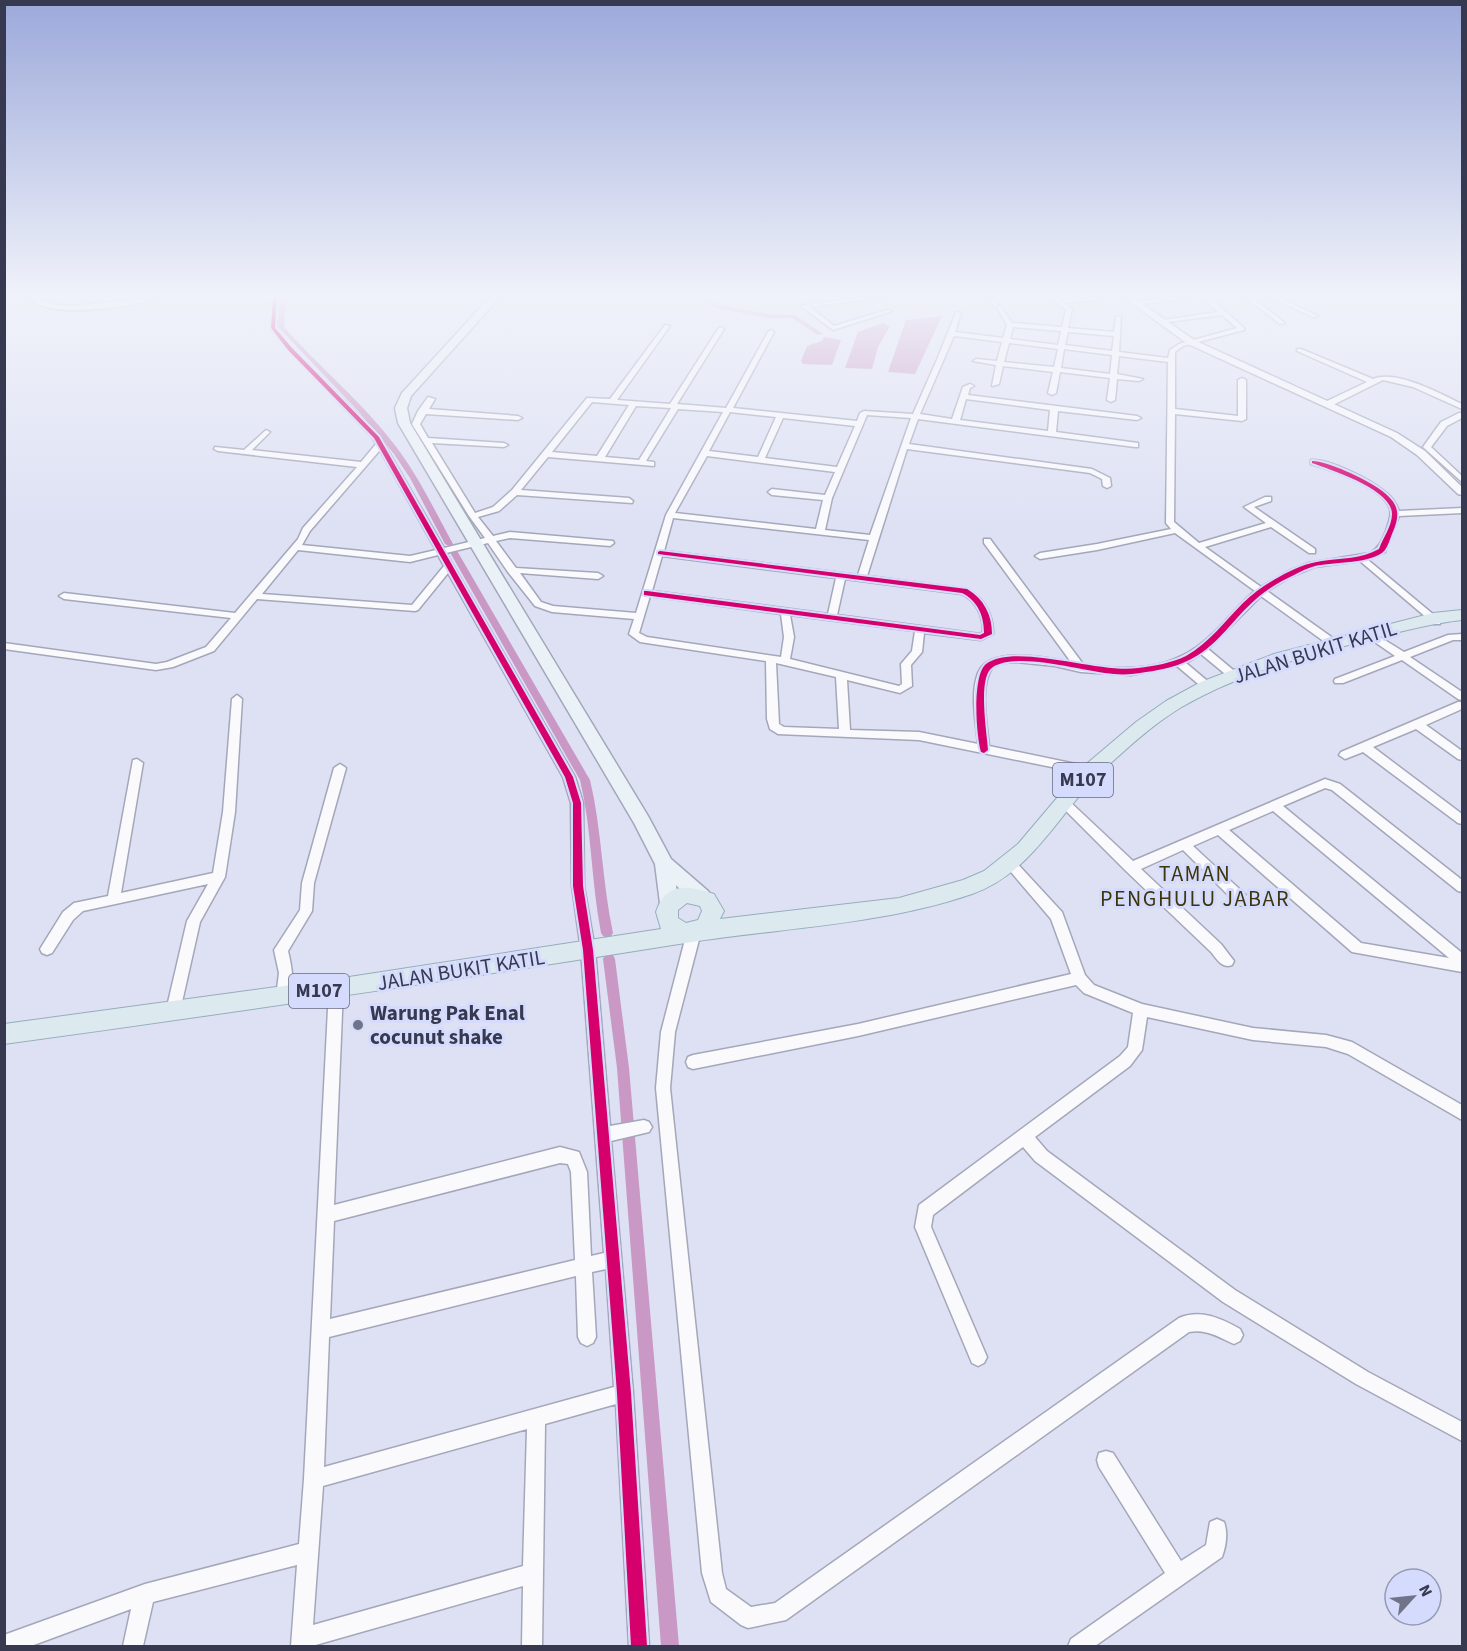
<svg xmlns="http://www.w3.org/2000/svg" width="1467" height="1651" font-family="'Source Sans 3',sans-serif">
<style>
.water{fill:#ca98c4}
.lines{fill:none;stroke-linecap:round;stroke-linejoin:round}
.canal{fill:#ca98c4;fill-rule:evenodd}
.minor-casing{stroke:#a4a7b9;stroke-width:3}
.tertiary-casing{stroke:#a4a7b9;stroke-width:3}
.secondary-casing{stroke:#a4a7b9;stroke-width:3}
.primary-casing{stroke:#96adbc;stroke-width:2}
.minor{fill:#fafafd;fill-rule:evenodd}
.tertiary{fill:#fafafd;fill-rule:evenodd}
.secondary{fill:#ebf2f7;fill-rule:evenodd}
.primary{fill:#dce9ee;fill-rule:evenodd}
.cycleway-casing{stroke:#d5dbfd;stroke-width:4}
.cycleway{fill:#d6006c;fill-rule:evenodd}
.poi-dot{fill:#717489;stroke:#d5dbfd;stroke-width:2}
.labels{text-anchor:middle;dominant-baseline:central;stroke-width:6;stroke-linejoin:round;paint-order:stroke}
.shield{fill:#d5dbfd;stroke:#666a83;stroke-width:1.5}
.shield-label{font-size:20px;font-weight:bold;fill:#36394f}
.street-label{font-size:21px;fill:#36394f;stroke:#d5dbfd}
.poi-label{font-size:21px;font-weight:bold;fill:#36394f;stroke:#d5dbfd;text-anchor:start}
.neighbourhood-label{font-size:22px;letter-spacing:1.5px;fill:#3e350a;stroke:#d5dbfd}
</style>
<rect width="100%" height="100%" fill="#dee1f4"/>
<path class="water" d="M942,316L915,374L888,372L906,320Z
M883,323L890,326L878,347L872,369L845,368L858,332Z
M824,337L841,340L832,365L803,364L801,361L807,346L822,341Z"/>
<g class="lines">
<path class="canal" d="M23,297C31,297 33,301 40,304C50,308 62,308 72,308C105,309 137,297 170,297C160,301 148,302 138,304C102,311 54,321 23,297Z
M280,297H286L284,327C321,369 367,406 400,452C421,481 436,513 453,544L452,546H449L445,544L410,478L394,454L360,413L278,327Z
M695,297H703L718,305L768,314L795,315L823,334L818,335L792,318H768L716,308Z
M449,547H455L456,549L590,780C602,830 602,882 613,933L611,936L607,938L603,936L601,933C591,882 592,830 580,780L448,549Z
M609,954L613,955L615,959L629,1068L679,1646H661L617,1068L603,959L605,955Z"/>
<g class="minor-casing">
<path id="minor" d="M29,297H36L44,302L56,305L73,306L160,297C137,308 64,315 40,305C36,303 32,300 29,297Z
M272,297H278L276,328L292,348L379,435L444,548L485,538L469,516L412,424L418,411L428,397L435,399L429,409L518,416L522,418L518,420L426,414L420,424L428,438L504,443L508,445L504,447L432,443L475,513L493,507L512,490L587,398L610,399L665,325L670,326L617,400L670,404L718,329L721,327L724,329L677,404L726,408L768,332L771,330L774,332L733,408L857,421L860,413L864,411L913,414L939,355L956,312L961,313L955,332L1003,338L1007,325L997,307L994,306L985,297H992L998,306L1001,307L1012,323L1062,327L1066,310L1050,297H1057L1060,300L1098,297L1095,300L1065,303L1072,309L1068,328L1114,332L1116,317L1121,316L1119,352L1168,358L1170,350L1179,344L1237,328L1222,315L1160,323L1157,321L1218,312L1202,297H1209L1244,328V330L1183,346L1175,352V409L1238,416V380L1242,378L1246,380V419L1242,421L1175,414L1174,522L1199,543L1266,523L1244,507L1265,497H1271V501L1254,507L1315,549V553H1309L1271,527L1205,547L1261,587L1289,571L1309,563L1370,553C1379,548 1382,541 1386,531C1388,525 1392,516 1390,509C1383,487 1332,470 1311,464V460C1330,459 1371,480 1385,492C1392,497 1396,503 1399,511L1462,508V513L1399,516L1385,552L1368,560L1440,620V624H1434L1360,561L1314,567L1290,577L1267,591L1337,641V645H1329L1261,596L1208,649L1238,674L1239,676L1238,678H1230L1201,654L1186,663L1211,684L1212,686L1211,688H1203L1177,666L1131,675L1081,672L1055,666L1016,662L1002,663L992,668C979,686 987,725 989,746L1095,768L1097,771L1091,775L919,740L778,734L770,729L767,719L766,661L640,642L629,634L634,619L552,612L535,606L508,572L488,543L446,553L575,777L583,803L584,886L595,950L610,1126L644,1120L649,1122L652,1127L649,1132L611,1141L633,1393L649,1646H629L616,1404L545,1424L542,1646H522L523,1586L312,1646H291L297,1565L153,1602L143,1646H123L131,1609L31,1646H4V1635L145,1584L299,1544L304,1479L329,989L331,985L336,983L341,985L343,989L334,1205L560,1147L579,1152L587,1172L591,1256L604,1253L581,950L572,886L571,803L563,777L448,573L418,610L415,611L257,599L214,651L173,667L156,670L4,649V643L156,664L167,662L206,647L231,618L64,599L59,596L64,593L235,613L298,539L303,528L357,467L218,451L214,449L215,447L244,450L266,430L270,432L252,450L361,462L376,444L373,438L288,350L271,329ZM1013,327L1061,331L1058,345L1010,339ZM1068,332L1114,336L1112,351L1065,345ZM954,336L1002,342L997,361L976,359L973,361L996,365L992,386L999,384L1003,366L1053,372L1048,393L1052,395L1056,393L1060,372L1110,378L1107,400L1111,402L1115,400L1117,379L1139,381L1143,379L1117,374L1119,356L1168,362L1166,523L1171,529L1097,544L1040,553L1035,556L1040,559L1097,550L1175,533L1255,591C1238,605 1225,623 1209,637C1174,670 1128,672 1083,664L990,539H984V543L1071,662C1047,658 990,645 978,673C970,694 976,722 978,744L919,732L850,730L847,680L900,693L912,686L911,665L922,652L924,633L981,640L993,634C993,615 985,598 967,589L867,576L907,449L1090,473L1102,479L1103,486L1107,488L1111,486L1110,478L1092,469L909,444L918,419L1135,447H1138V443L1056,432L1058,411L1137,420L1141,418L1137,416L968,395L970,388L974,386L970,384L963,387L952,419L920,414ZM1009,343L1058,349L1054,367L1004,362ZM1064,349L1112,355L1110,374L1061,368ZM966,399L1050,410L1048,431L960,420ZM592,402L629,405L597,456L552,452ZM636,406L671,408L639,460L605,457ZM678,409L723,412L666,515L636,613L553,606L541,602L520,573L598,579L603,576L598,573L516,568L496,541L510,538L610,546L614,543L613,541L510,532L493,536L478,517L499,511L517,495L632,503L633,501L629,498L521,490L548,457L654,466V462L646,461ZM730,412L776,417L758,457L709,451ZM867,415L911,418L870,535L825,530L832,498ZM783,418L855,426L837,467L765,458ZM380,450L436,550L410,556L302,545L310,531ZM707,456L835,472L825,495L772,489L768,492L772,495L823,500L816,529L675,513ZM673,518L869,540L858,575L664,551ZM298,550L410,562L438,555L444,566L412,605L262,594ZM662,556L836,578L828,614L652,591ZM845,579L962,594C977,602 983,616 983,632L980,634L837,615ZM650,596L781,614L784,637L781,657L647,637L639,633ZM790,615L915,631L912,651L901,664L902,684L899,686L790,659L794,637ZM776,663L836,677L839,729L784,727L779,724ZM560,1163L568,1164L571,1172L575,1260L330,1319L334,1221ZM606,1269L614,1387L324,1467L329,1337L576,1276L578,1337L581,1343L587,1346L593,1343L596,1337L592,1272ZM527,1429L523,1566L313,1625L323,1486Z
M863,297H884L810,307L834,326L887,310L892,311L833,330L801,306Z
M1171,297H1192L1136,305L1133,303Z
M1245,297H1252L1285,323L1280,324Z
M1269,297H1278L1318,316L1313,317Z
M1297,349H1301L1373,379C1396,369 1441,394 1462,404V409L1413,387L1383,380L1331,406H1325V402L1367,382L1297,351Z
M1459,413H1462V418L1447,426L1431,447L1462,476V482L1423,447L1441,422Z
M1370,631L1404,652L1448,635L1462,634V640H1453L1410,657L1462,692V700L1458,699L1402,660L1343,683H1335L1334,681L1335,679L1395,656L1366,636V632Z
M237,695L242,699L235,812L225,877L200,922L180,1011L178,1015L173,1017L168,1015L166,1011L187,921L208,884L83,911L73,920L52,953L47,955L42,953L40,949L63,912L74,903L108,896L133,760L137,759L143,763L121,893L213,873L223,812L232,699Z
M1458,702H1462V709L1426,725L1462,751V760L1458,759L1416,729L1373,747L1462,814V824L1458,823L1363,752L1345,759L1339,755L1341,752Z
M340,764L346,768L314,883L312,911L288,951C292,967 295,985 288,1001L283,1003L278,1001L276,997L279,973L274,950L300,910L302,883L334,768Z
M1325,779L1340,784L1462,880V892L1458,891L1332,790L1325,788L1283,806L1462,953V972L1352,952L1218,835L1193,846L1248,897L1249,901L1248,905L1243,906L1238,905L1183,850L1141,869L1221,944L1234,961L1232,965C1222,969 1217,959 1211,952L1126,871L1058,803L1064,799L1068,800L1133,861ZM1273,811L1449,958L1361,943L1229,830Z
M1009,857L1013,859L1062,912L1085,975L1094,985L1142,1004L1253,1028L1326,1035L1352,1042L1462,1105V1120L1348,1054L1326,1047L1253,1040L1147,1017L1142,1050L1130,1066L1035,1137L1047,1151L1235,1290L1368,1372L1462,1422V1441L1356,1384L1223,1302L1035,1161L1023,1147L933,1215L931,1227L987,1357L984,1363L978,1366L972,1363L915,1227L919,1205L1120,1056L1128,1047L1133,1013L1084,993L1076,985L858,1036L693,1069L688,1067L686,1062L688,1057L693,1055L858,1024L1071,974L1051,919L1005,865L1003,862L1005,859Z
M694,927L699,928L701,932L675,1032L670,1088L722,1573L726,1589L751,1607L775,1603L1179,1318C1201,1309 1220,1318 1240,1329L1243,1335L1240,1341L1234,1344C1218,1337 1207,1329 1189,1332L786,1620L748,1628L741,1625L711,1602L702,1573L656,1088L661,1032L687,932L689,928Z
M1106,1451L1113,1453L1181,1561L1206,1545L1210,1522L1217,1519L1224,1522C1228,1533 1226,1546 1222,1557L1095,1646H1068L1071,1639L1165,1573L1099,1467L1097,1460L1099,1453Z"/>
</g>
<g class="tertiary-casing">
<path id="tertiary" d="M1123,297H1132L1194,340L1397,433L1425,451L1462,487V495L1458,494L1417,455L1391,437L1188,344Z"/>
</g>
<g class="secondary-casing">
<path id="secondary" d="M490,297H500L411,396L407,408L410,423L648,816L671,859L708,891L711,896L708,901C694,906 685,894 676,885L678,905L675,911L668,913L661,911L655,864L634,823L398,423L395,408L402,393Z"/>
</g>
<g class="primary-casing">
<path id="primary" d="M1462,610V620C1426,624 1391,634 1356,643C1295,659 1234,676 1180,708C1151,726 1126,749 1101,772C1058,814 1032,873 972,894C879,926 775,928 679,944C454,980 230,1013 4,1044V1024L336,979L661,929L656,912C666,880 690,886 714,894L724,911L720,919L899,898L963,880L984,871L1018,844L1084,766L1136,722L1166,701L1201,682L1274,654L1433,613ZM687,903L700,906L702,911L698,920L686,923L678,918V910Z"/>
</g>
<use href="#minor" class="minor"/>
<use href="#tertiary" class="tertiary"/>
<use href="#secondary" class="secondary"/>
<use href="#primary" class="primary"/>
<g class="cycleway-casing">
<path id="cycleway" d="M273,297H277L275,328L292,348L379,437L573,777L581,803L583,886L593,950L631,1393L647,1646H631L617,1393L583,950L573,886V803L565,777L374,438L288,350L271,328Z
M1312,461C1328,461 1365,479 1378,488C1398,502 1402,512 1392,534C1390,539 1388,546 1385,550C1374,564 1332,562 1315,566C1308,568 1301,571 1294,575C1281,581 1267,589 1256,599C1234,618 1219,644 1193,658C1179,666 1162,670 1146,672C1135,674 1125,675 1114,674C1084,672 1019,651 993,667C977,676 987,733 988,750L984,753L981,752C976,736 972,675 986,664C1015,642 1099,674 1138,668C1154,666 1172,663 1186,656C1209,643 1225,621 1243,603C1254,592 1266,584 1279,577C1293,569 1307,563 1322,561C1342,558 1361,559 1379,549C1383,538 1392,526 1392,514C1392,489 1331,470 1312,463Z
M660,551L967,589C984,599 992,615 992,634L981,639L644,595V591H647L980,635L984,633C984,616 978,601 962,593L658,554V552Z"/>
</g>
<use href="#cycleway" class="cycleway"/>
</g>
<linearGradient id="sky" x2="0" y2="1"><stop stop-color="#9ca9da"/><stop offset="0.56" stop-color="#f0f2fa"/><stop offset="1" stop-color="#f0f2fa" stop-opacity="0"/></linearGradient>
<rect width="1467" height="528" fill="url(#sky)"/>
<circle class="poi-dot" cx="358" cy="1025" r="6"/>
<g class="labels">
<g class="shield">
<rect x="1053" y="763" width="60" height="34" rx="4.5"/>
<rect x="289" y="974" width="60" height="34" rx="4.5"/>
</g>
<g class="shield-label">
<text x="1083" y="780">M107</text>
<text x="319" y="991">M107</text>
</g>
<g class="street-label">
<text transform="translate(1315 652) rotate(-17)">JALAN BUKIT KATIL</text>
<text transform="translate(461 970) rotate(-9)">JALAN BUKIT KATIL</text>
</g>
<g class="poi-label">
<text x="370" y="1013">Warung Pak Enal<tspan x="370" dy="24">cocunut shake</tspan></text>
</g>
<g class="neighbourhood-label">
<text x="1195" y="874">TAMAN<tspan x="1195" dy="25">PENGHULU JABAR</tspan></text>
</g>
</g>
<rect width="1467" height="1651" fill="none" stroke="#36394f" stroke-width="12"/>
<g transform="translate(1413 1597) rotate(63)"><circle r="28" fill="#d5dbfd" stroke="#959ab7" stroke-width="1.5"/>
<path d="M0-4.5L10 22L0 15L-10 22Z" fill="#717489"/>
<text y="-9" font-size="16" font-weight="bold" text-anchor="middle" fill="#36394f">N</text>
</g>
</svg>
